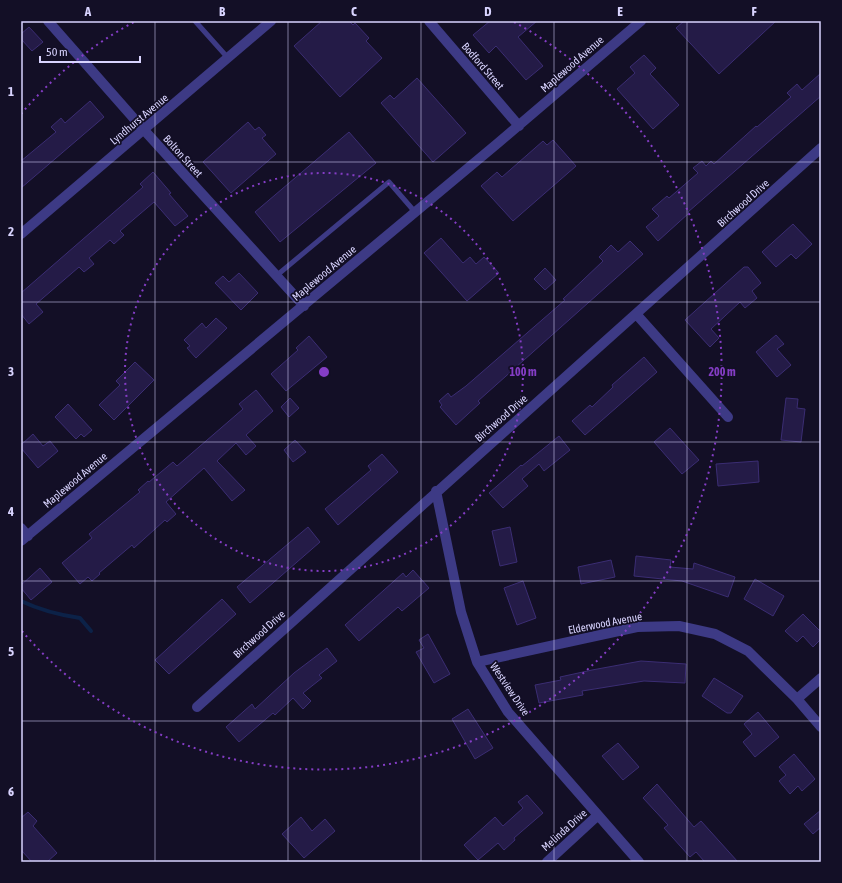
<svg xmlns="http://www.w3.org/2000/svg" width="842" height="883" font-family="'Asap Condensed',sans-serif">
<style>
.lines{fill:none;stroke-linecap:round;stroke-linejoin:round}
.stream{stroke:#0c2248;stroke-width:4}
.building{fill:#241b47;stroke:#3b2d73}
.service{stroke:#3d3a85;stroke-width:5}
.minor{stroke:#3d3a85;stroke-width:10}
.grid{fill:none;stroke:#d9d4ff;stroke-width:1;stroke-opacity:0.55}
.ring{fill:none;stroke:#843dc5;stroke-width:2;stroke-dasharray:2 4}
.labels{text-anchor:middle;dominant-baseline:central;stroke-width:3.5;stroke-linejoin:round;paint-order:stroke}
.street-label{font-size:11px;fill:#d9d4ff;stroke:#130f26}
.centre{fill:#843dc5;stroke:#130f26;stroke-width:2}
.ring-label{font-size:12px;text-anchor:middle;font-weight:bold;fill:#843dc5;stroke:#130f26;stroke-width:3.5;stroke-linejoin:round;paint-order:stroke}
.neatline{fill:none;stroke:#d9d4ff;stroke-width:1.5}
.grid-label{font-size:13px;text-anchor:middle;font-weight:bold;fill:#d9d4ff}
</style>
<rect width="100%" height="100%" fill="#130f26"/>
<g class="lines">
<path class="stream" d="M21,601C40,610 59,615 80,618L91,631"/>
</g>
<path class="building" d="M322,21H349L353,25L355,23L369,38L366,41L382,58L340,97L294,46Z
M490,21H537L518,37L543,66L526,80L496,46L489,53L473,35Z
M684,21H776L719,74L676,28Z
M29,27L43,42L32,51L21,39V34Z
M644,55L656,68L650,74L679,105L653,129L617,89L635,73L630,67Z
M821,73V96L688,212L689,213L658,241L646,227L659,216L652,209L667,196L669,198L698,173L693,168L702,161L706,166L711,161L714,164L756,126L757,127L791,97L787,93L797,84L802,90Z
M417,78L466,133L433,162L381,103L390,95L394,99Z
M90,101L104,117L21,188V161L56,132L51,127L61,118L65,123Z
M248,122L255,130L259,127L266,135L262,138L276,154L231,193L203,162Z
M349,132L376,163L280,242L255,212Z
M553,140L576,166L513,221L481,186L497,172L502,177L543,141L547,145Z
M153,172L171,193L169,194L188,216L175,226L154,202L120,231L124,235L114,244L110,240L89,258L94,264L84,272L79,267L36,304L43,312L29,324L21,314V293L143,187L140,184Z
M793,224L812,244L796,259L791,254L776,267L762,252Z
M441,238L463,263L470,257L476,264L484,257L499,273L467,301L424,253Z
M630,241L643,254L478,401L480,403L456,425L440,407L442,405L439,401L448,393L451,397L466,386L565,300L563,299L603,261L599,257L611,245L618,252Z
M744,267H748L761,283L752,291L757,298L745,308L740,302L711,329L719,338L710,347L685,320Z
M545,268L556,280L545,290L534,279Z
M239,273L258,293L241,310L215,283L223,276L229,282Z
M216,318L227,328L196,358L187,348L190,346L184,340L202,323L206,328Z
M776,335L784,344L777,349L791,365L777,377L756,352Z
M309,336L327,357L286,391L271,374L298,350L296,348Z
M644,357L657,372L585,435L572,421L590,405L592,407L613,387L612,385Z
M135,362L154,380L114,420L99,405L120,385L116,381Z
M256,390L273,411L246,435L256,446L246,455L236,443L217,461L245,490L232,501L204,468L166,502L176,514L167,522L165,520L134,548L132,545L99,573L100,574L92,581L88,577L80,584L62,563L92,538L89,534L140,492L138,490L148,481L149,482L173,462L177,466L243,409L239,404Z
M290,398L299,408L289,417L281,407Z
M786,398L798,399L797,408L805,409L801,442L781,440Z
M68,404L92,430L84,437L81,434L76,439L55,417Z
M670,428L699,460L682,474L654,442Z
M33,434L43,446L50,441L58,451L38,468L21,448V445Z
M559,436L570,450L544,471L539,464L522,479L528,486L503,508L489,493L521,465L522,466Z
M295,440L306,452L293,462L284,450Z
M382,454L398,472L338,525L325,509L371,470L368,466Z
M758,461L759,482L718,486L716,464Z
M308,527L320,542L250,603L237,587Z
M510,527L517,562L500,566L492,531Z
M636,556L671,560L670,567L693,569L694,563L735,577L728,597L682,581L634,576Z
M611,560L615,577L581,584L578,567Z
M40,568L52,582L31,600L21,588V585Z
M413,570L429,588L402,611L398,607L359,641L345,625L403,573L406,577Z
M755,579L784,596L773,616L744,599Z
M523,581L536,618L517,625L504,588Z
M222,599L236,614L169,674L155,660Z
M803,614L821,632V639L813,647L803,636L797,642L785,631Z
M428,634L450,674L434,683L416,652L424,648L419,640Z
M327,648L337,661L319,675L322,678L303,693L311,701L303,709L293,698L275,715L273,713L239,742L226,727L252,704L255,709L294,673Z
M641,661L686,664L685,683L644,681L582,691L583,695L539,703L535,685L561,680L560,677L592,670Z
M714,678L743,696L731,713H727L702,696Z
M468,709L493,748L475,759L452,719Z
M758,712L779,737L755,757L743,742L752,734L744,724Z
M618,743L639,767L623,780L602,756Z
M794,754L815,779L802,791L798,786L790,794L779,781L786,775L779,767Z
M657,784L694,827L701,821L738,862H705L696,852L690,857L664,828L668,825L643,798Z
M527,795L543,813L514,838L515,840L504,850L498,843L478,860L464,845L495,817L503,826L523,808L518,802Z
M821,810V827L813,834L804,824Z
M28,812L37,821L33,826L57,853L47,862H32L21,850V818Z
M301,817L312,831L325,819L335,831L304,858L282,834Z"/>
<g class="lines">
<path class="service" d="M195,21L228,58
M276,276L389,182L415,212"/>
<path class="minor" d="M48,21L144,130L304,306
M429,21L519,126
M21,234L271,21
M637,315L728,417
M436,491L461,612L477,662L508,712L639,862
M21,528L28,536
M21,541L498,143L641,21
M477,662L637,627L679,626L715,634L748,651L797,699L821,727
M797,699L821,678
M197,707C404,520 614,335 821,148
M547,862L597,816"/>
</g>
<path class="grid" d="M155,21V862M288,21V862M421,21V862M554,21V862M687,21V862M21,162H821M21,302H821M21,442H821M21,581H821M21,721H821"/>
<g class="ring">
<circle cx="324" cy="372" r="199"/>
<path d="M21 114A398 398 0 0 1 134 22M514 22A398 398 0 1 1 21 630"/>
</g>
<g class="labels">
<g class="street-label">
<text transform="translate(572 64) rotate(-41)">Maplewood Avenue</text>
<text transform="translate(483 66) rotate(49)">Bodford Street</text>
<text transform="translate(139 119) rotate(-40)">Lyndhurst Avenue</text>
<text transform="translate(183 156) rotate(48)">Bolton Street</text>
<text transform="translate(743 203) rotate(-42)">Birchwood Drive</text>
<text transform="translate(324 273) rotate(-40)">Maplewood Avenue</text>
<text transform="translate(501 418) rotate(-41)">Birchwood Drive</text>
<text transform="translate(75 480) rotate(-40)">Maplewood Avenue</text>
<text transform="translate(605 623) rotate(-11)">Elderwood Avenue</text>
<text transform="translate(259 634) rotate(-42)">Birchwood Drive</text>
<text transform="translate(510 689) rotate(56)">Westview Drive</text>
<text transform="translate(564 830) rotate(-42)">Melinda Drive</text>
</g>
</g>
<circle cx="324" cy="372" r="6" class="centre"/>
<g class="ring-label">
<text x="523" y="376">100 m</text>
<text x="722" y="376">200 m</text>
</g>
<rect width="842" height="883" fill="none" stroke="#130f26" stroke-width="44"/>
<path d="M40 56v6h100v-6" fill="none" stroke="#d9d4ff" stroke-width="2"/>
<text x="46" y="56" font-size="12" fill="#d9d4ff" stroke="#130f26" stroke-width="3" paint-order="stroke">50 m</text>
<rect x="22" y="22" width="798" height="839" class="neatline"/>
<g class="grid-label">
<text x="88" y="16">A</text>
<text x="222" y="16">B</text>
<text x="354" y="16">C</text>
<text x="488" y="16">D</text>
<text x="620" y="16">E</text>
<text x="754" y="16">F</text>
<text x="11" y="96">1</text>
<text x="11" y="236">2</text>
<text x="11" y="376">3</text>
<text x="11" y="516">4</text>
<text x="11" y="656">5</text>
<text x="11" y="796">6</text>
</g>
</svg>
